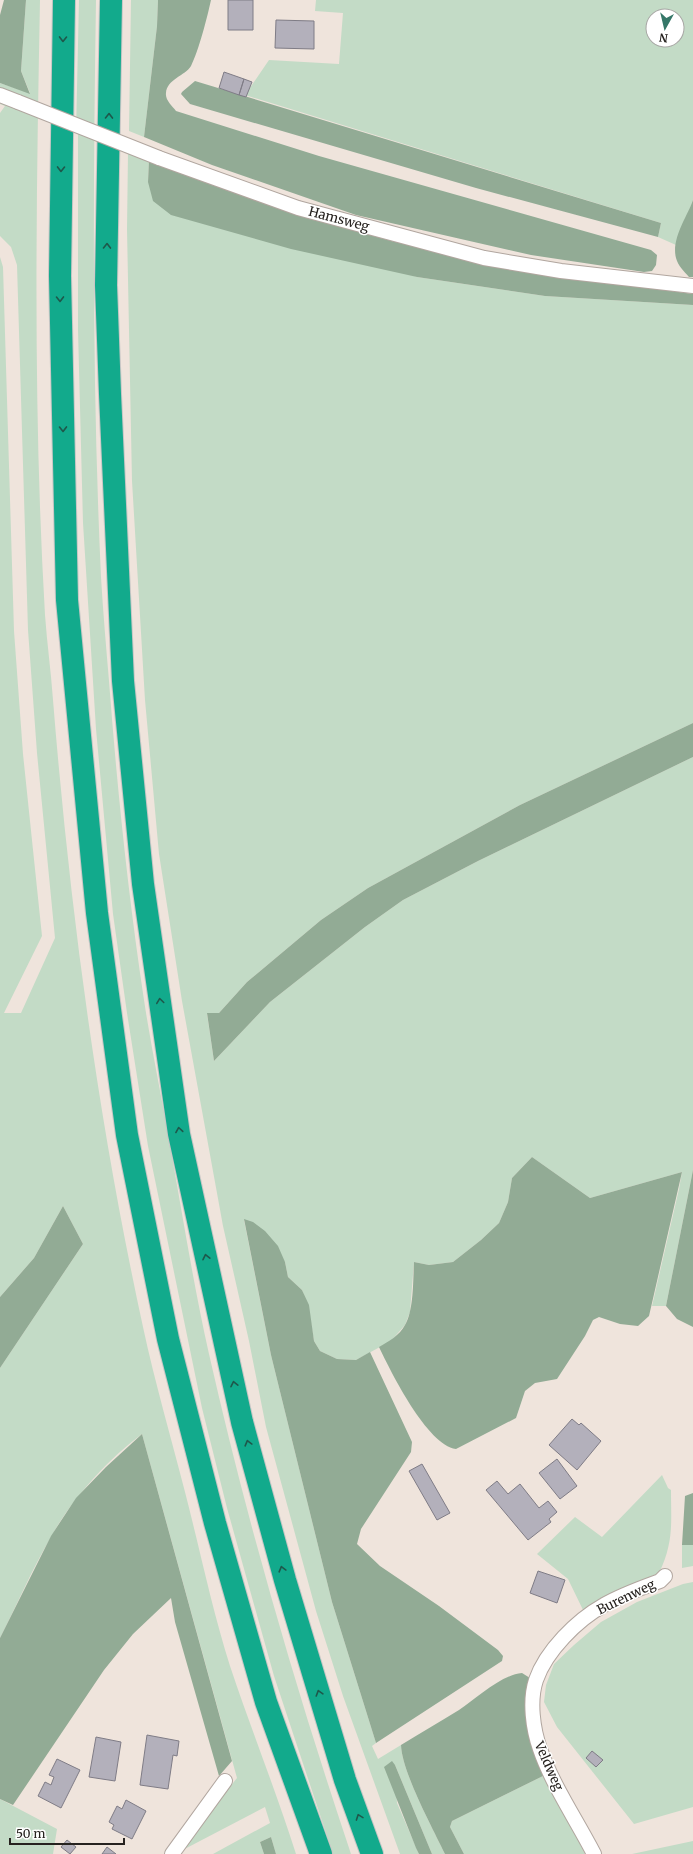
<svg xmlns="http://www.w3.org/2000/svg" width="693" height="1854" font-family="Merriweather,serif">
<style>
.green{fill:#c3dbc6;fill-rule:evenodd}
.forest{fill:#92ab95}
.building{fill:#b3b0bb;stroke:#7f7c86}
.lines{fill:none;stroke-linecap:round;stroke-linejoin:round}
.minor-casing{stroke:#b1a69f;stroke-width:16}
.motorway-casing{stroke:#c7c6c5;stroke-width:24}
.minor{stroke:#fff;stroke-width:14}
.motorway{stroke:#12aa8c;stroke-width:22}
.minor-bridge-casing{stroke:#b1a69f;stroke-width:16;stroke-linecap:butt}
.minor-bridge{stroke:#fff;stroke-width:14}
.oneway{stroke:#1e584b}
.labels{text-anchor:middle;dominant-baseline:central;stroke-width:3;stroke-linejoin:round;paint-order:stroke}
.street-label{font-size:13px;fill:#26221f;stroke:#fff}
</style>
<rect width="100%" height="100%" fill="#efe4dc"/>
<path class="green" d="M26,0H40C36,205 33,410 45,615C47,643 51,672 53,700C70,911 98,1120 143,1327C155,1383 171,1437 185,1492C200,1550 212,1609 230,1666C251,1729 276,1791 296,1854H276L271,1837L260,1842L264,1854H213L270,1823L265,1807L177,1853L237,1778L142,1434C108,1459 71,1500 51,1537C32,1569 17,1605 0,1638V1368L83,1244L63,1206L34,1258L0,1297V257L3,267L14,631L23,754L42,936L4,1013H21L55,938L37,753L28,630L17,265L11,247L0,236V113L5,106L0,104V83L30,93L21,71Z
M79,0H96C93,192 92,385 101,577C103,611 106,646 109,681C117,787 128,894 144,1000C151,1047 161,1093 169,1140C182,1211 193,1283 209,1354C247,1522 296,1690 351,1854H333L274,1676L227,1508L202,1408L148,1146L127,1013L113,914L96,729L83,523L78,330V134L76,133Z
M131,0H158L157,26L144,137L129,131Z
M316,0H693V200L676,245L658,237L661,223L245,95L269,60L339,64L343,13L315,11ZM653,16H677V40H653Z
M128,153L149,160L148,182L417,277L545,296L693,305V723L520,805L368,888L321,920L247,982L219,1013L207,1014L214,1061L270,1002L365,927L403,900L478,861L693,757V1170L666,1306H652L679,1189L682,1172L590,1198L532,1157L512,1178L508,1202L499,1223L481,1240L453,1262L429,1265L414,1262L410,1312L405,1325L391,1341L356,1360L337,1359L320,1351L314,1341L308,1305L302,1290L288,1277L285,1262L244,1220L271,1355L332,1602L376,1743L372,1746L378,1759L401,1745C402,1772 432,1827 445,1854H432L395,1765L397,1803L419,1854H400L343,1696L316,1611L266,1427L249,1341L223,1226L182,1001L159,854L145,700L132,481L127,229Z
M662,1475L668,1488L671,1490C671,1523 674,1542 659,1573L606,1597L584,1612L568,1579L537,1554L575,1517L602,1537Z
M682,1545H693V1566L682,1568Z
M693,1582V1807L634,1824L557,1727L544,1702L546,1685L554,1664L574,1645L601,1622L637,1602L683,1584Z
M545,1775L569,1821L585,1854H464L450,1827L452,1821Z
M0,1799L57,1829L53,1854H0Z
M693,1841V1854H632Z"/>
<path class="forest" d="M4,0H26L21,71L30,94L0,83V15Z
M158,0H211C207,18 199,50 191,66C185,76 167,79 166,93C165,100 172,106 176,111L319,156L651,250L657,255L656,265L652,271L644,272L531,255L356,215L212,165L144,137L157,26Z
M195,81L661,223L658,237L476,188L190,104L181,94L182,92Z
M149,160C236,192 323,225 413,246C505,269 599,281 693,294V305L545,296L417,277L291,249L171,215L153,201L148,182Z
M693,200V277H689C684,271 678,266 676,258C671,239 687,217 693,200Z
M693,723V757L478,861L403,900L365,927L270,1002L214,1061L207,1013H219L247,982L321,920L368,888L520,805Z
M532,1157L590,1198L682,1172L649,1316L638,1326L620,1324L599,1317L593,1320L585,1336L557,1379L535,1383L525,1391L516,1418L456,1449C427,1445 391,1372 379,1347C388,1342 400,1335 405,1325C414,1310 413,1279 414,1262L429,1265L453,1262L481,1240L499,1223L508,1202L512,1178Z
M693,1170V1327L677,1319L666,1306Z
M63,1206L83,1244L0,1368V1297L34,1258Z
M244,1219L253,1222L265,1231L278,1246L285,1262L288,1277L302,1290L309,1305L314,1341L320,1351L337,1359L356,1360L370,1352L412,1442L411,1452L361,1529L357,1544L380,1566L439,1606L498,1650L503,1656L502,1661L376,1743L332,1602L271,1355Z
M142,1434L232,1761L219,1776L175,1622L171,1598L133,1634L104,1670L13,1805L0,1799V1638L51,1536L76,1498L106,1467Z
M693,1493V1545H682L685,1496Z
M522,1673L530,1678C519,1714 532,1741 545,1775L452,1821L450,1827L464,1854H445C432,1827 402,1772 401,1745C420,1733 440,1722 459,1710C477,1698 501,1675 522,1673Z
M392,1761L395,1765L432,1854H419L416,1848L384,1767Z
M271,1837L276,1854H264L260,1842Z"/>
<path class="building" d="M228,0H253V30H228Z
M276,20L314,21V49L275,48Z
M224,72L244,79L239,95L219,88Z
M244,79L252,82L246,97L239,95Z
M572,1419L579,1425L581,1423L601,1441L577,1470L549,1445Z
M557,1459L577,1486L560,1499L539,1473Z
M422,1464L450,1513L437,1520L409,1471Z
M497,1481L508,1494L520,1484L539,1508L548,1501L557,1512L549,1519L551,1522L528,1540L486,1490Z
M538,1571L565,1580L557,1603L530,1593Z
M147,1735L179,1741L177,1756L173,1755L168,1789L140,1785Z
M96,1737L121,1742L115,1781L89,1777Z
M592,1751L603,1760L596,1767L586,1758Z
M57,1759L80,1770L61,1808L38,1796L45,1782L51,1785L54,1777L49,1775Z
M126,1800L146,1811L132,1839L112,1829L114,1825L109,1822L117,1806L122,1809Z
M67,1840L76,1847L70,1854L61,1847Z
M107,1847L116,1854H102Z"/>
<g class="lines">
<g class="minor-casing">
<path id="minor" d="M0,95L18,102
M159,158L298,208L484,258L561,271L693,286
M172,1854L225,1781
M594,1854C577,1821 552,1784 540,1749C533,1729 529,1701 536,1680C546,1651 577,1620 604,1605C621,1595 641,1588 660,1581L665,1576"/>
</g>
<g class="motorway-casing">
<path id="motorway" d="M64,0L60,276L67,600L97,913L127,1135L168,1339L215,1523L266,1702L321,1854
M111,0L106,285L110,394L123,681L143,884L179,1134L242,1422L285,1580L345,1780L372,1854"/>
</g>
<use href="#minor" class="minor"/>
<use href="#motorway" class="motorway"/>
<g class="minor-bridge-casing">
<path id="minor-bridge" d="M18,102L159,158"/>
</g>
<use href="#minor-bridge" class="minor-bridge"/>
</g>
<defs><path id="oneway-chevron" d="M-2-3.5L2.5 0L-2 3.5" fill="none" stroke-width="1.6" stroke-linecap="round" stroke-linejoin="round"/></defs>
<g class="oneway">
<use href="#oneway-chevron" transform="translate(63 39) rotate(91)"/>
<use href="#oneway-chevron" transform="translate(109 116) rotate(-89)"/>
<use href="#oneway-chevron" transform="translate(61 169) rotate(91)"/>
<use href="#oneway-chevron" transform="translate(107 246) rotate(-89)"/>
<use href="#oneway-chevron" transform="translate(60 299) rotate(89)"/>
<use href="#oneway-chevron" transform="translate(63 429) rotate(89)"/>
<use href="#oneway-chevron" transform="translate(160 1001) rotate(-98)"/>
<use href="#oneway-chevron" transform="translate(179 1130) rotate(-99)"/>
<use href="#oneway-chevron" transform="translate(206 1257) rotate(-102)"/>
<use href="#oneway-chevron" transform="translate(234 1384) rotate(-102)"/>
<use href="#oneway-chevron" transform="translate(248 1443) rotate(-105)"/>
<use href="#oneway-chevron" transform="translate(282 1569) rotate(-105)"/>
<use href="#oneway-chevron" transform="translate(319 1693) rotate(-107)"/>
<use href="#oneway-chevron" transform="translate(359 1817) rotate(-110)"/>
</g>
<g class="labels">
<g class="street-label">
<text transform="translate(339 219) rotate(15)">Hamsweg</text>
<text transform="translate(626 1597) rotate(-26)">Burenweg</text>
<text transform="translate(549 1766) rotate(66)">Veldweg</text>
</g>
</g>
<g transform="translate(665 28) rotate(188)"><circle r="19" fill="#ffffff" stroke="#a8a7a5"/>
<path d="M0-3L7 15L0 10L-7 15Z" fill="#357768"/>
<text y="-6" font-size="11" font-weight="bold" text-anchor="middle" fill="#26221f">N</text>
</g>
<path d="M10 1838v6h114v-6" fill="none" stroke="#26221f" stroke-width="2"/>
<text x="16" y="1838" font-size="12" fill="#26221f" stroke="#ffffff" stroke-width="3" paint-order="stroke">50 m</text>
</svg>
